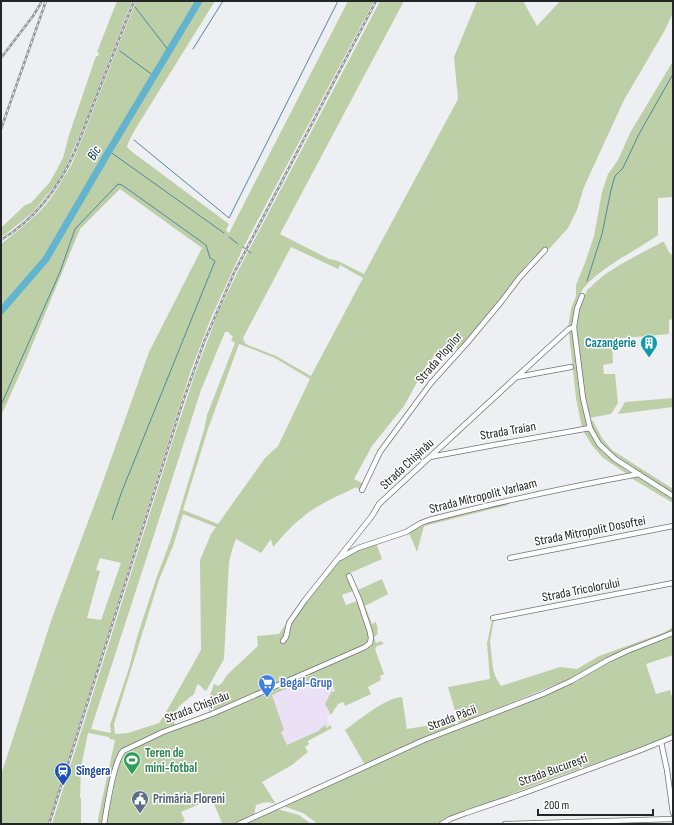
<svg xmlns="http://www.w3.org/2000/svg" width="674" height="825" font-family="'Sofia Sans Condensed',sans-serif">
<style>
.education{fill:#eae1f6}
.green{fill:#bdcfa7;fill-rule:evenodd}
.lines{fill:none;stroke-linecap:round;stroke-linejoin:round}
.stream{stroke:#4f899c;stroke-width:1}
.river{stroke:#62b4cf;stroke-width:7}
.minor-casing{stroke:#727477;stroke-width:6}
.minor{stroke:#fff;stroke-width:4.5}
.rail-casing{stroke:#939497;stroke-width:2.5}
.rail{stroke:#fff;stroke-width:1;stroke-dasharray:3;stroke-linecap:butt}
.labels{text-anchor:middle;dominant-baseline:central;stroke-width:3;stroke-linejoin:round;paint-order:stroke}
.culture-label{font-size:13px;font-weight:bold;fill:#0d838f;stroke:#fff;text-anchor:end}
.street-label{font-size:13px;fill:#242526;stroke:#fff}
.shop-label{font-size:13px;font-weight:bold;fill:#366cbe;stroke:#fff;text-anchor:start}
.leisure-label{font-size:13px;font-weight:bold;fill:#27864d;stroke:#fff;text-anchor:start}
.transit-label{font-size:13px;font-weight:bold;fill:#164399;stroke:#fff;text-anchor:start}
.service-label{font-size:13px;font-weight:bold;fill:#4e5e75;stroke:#fff;text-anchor:start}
.water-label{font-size:14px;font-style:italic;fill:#0a323e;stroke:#fff}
</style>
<rect width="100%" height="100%" fill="#eeeff3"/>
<path class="education" d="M316,677L332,683L335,691L325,704L331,715L327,717V722L330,725L327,728L324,726L318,731L287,745L281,732L284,730L272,695Z"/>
<path class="green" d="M117,1H132L87,117L66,167L56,184L32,213L6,234L1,237V228L25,205L31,203L50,182L63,158L69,135L96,56H98L99,53L97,52Z
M136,1H215L136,128L129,141L127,147L131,151L229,224L226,230L229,233L348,1H374L242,250L211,318L191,370L178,411L48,824H1V775L52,618L101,487L149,352L202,248L120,189L80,229L26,360L1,416V244C14,234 28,223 40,211C53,198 62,180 72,164ZM100,558L121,563L101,620L87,618L100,571L96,570Z
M380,1H404L280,234L329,259L338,261L364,274L458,99L454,57L477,1H523L537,26L560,1H673V13L665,30L624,100L584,187L577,210L568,228L549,249L544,248L528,263L501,300L458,350L452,341L439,350L426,366L404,406L372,446L354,479L364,484L360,490L356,487C339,496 320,503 304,516C292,525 283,536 273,547L271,539L261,553L236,539L232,550L229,562L224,659L206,691L198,684C195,687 196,692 193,695C191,697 189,697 188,699C179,706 170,713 175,725L125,748L119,752L116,757L102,824H98V819L115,740L110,739L109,737L88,733L81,767L80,798H81V824H52L174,437L196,371L218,313L240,267ZM291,247L338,269L340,265L363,278L311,376L276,356L248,345L245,343L243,338ZM225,332H228L233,337L231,340L235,343L207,415L204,430L171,539L156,579L137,637L129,668L110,725L111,733L91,729L201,390ZM239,344L275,358L310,379L278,446L265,458L218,524L183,510L208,429ZM183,514L216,527L211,534L200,560L201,650L165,714L159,723L128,733L115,734L114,724L159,580L173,546Z
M673,61V197L658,198V235C646,243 634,251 621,258C608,267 593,276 583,289C576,299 574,312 573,324L568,327L571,309L576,296V285L585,263L594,236L602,192L608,174L618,160L630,133Z
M662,242H664L669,252L673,256V319L669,320V334L612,339L613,363L603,365L604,374H615L618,403L611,414L589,418L584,390L576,329L577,316L581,304L588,288L589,289C606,269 639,255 662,242Z
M573,330L581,396L587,427L582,428L576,398L569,333Z
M673,398V407L618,414L625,402Z
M590,421H593L602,438L612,450L673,489V493L627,464L608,451L597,438L592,427Z
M583,431H588L596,443L605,454L632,474H627L602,457L592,445Z
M638,477L673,498V503L631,478Z
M506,502L508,505L424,526L417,552L409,533L422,524L429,521Z
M376,543L382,559L348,574L347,578L353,591L342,595L346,605L357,601L369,633C370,638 369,641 365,645L238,701L209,712V698L214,684L218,686L222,683L227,675L258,646L257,636L279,634L287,623H290L322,580L340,559L360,549Z
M382,579L388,594L365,606L372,624L376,622L378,630L377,632L378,634L374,637L376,643L381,641L384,644L377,646L375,649L384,674L380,676L381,680L368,687L371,694L345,706L343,702L338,704L331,715L325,704L331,692L335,691L332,683L329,684L318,683L316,678L291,687L289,684L311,675L309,674L373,641L358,590Z
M492,620H494L490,641L493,669L496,678L501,686L560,667L577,669L599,656L663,633L673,627V630L605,659L572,678L459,724L448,687L490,679L487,643Z
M673,636V655L646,664L656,694L670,690L673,700V735L651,744L551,779L450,817L438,824H318L303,813L283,806L427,742L576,682L603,666L641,647Z
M287,685L288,688L272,695L284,730L281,732L287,745L318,731L325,725L327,728L330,725L332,728L308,741L309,744L305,747L308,752L292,765L262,782L276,804C268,801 264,802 256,805L254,815L235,824H221L222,823L212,799L181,812L185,821L179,824H106L119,763L122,755L126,751L159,736L214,715L262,695L263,696Z
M402,697L407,729L443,723L454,719L455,725L365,765L345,730C359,720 385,698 402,697Z
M277,809L299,815L311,824H245Z"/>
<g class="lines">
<path class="stream" d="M135,7L169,51
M193,49L223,1
M120,51L154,76
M134,140L229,218L338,1
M109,151L224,233
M229,237L238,244
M243,247L251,253
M587,281L602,234L611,190L615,176L623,168L639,134L673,74
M1,405L60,272L75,229L118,184L122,185L206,245L210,258L215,261L122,491L112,520"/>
<path class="river" d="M1,311L46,259L109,151L199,1"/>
<g class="minor-casing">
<path id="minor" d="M582,296L577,309L574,327L583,398L590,428L599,444L615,459L673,496
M517,377L571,367
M430,457L494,445L590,428
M362,490L380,452L431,383L467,343L501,302L520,277L545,250
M340,558L358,548L406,532L421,523L429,520C498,502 568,487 639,474
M510,558L673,526
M493,618L673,583
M283,641L286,637L289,623L305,600L372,516L379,504L512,381L569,329L574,327
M661,742L667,770L673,813
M104,824C107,808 113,763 123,751L144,741L163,732L212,714L356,651L365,647L370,643L371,638L370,632L359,599L349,576
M239,824L424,740L543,694L571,681L608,660L627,651L673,633
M442,824L450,819L466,813L516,796L641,750L673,737
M505,824L673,819"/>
</g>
<use href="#minor" class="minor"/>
<g class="rail-casing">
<path id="rail" d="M1,58L33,16L41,3
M1,129L46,1
M1,240C35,219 59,188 75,151L134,1
M49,824L182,404L204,342L234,273L376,1"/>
</g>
<use href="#rail" class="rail"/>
</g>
<defs>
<g id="building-pin" transform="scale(0.9)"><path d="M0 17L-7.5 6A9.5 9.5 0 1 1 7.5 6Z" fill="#0f9aa8" stroke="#fff"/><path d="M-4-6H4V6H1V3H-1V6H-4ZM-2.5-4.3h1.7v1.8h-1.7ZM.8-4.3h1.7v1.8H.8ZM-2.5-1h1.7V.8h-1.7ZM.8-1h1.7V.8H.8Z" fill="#fff"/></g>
<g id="supermarket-pin" transform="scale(0.9)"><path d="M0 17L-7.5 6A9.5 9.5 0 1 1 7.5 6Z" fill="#3f7fe0" stroke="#fff"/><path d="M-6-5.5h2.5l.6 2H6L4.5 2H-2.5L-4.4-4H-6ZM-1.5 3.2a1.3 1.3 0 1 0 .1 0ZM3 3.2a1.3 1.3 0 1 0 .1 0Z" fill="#fff"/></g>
<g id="stadium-pin" transform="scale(0.9)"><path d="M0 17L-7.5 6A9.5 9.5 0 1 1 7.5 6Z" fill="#2e9e5b" stroke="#fff"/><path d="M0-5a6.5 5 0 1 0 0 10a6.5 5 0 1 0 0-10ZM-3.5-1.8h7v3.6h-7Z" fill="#fff"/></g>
<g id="station-pin" transform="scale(0.9)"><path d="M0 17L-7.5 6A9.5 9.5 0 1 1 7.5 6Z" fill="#1a4fb4" stroke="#fff"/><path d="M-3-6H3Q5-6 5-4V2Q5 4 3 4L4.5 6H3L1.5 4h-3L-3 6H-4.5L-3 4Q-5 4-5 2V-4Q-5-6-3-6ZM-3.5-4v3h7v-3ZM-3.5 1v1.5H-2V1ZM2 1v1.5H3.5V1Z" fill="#fff"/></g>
<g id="civic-pin" transform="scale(0.9)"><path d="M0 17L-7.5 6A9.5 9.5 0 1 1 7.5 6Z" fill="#5c6f8a" stroke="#fff"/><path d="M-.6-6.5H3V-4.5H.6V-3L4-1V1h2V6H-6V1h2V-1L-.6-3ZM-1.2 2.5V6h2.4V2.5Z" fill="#fff"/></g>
</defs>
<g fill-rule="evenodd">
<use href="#building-pin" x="649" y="343"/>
<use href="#supermarket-pin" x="267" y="683"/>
<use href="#stadium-pin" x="132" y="760"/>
<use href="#station-pin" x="63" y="771"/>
<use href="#civic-pin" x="140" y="799"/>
</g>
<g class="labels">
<g class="culture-label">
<text x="636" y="343">Cazangerie</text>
</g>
<g class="street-label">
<text transform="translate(439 358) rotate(-49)">Strada Plopilor</text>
<text transform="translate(508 431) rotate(-10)">Strada Traian</text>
<text transform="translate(407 464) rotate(-43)">Strada Chișinău</text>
<text transform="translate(483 496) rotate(-14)">Strada Mitropolit Varlaam</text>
<text transform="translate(590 531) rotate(-11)">Strada Mitropolit Dosoftei</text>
<text transform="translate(581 590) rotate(-11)">Strada Tricolorului</text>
<text transform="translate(197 707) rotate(-21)">Strada Chișinău</text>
<text transform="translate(452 718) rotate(-21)">Strada Păcii</text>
<text transform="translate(553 770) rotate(-20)">Strada București</text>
</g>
<g class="shop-label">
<text x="280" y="683">Begal-Grup</text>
</g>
<g class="leisure-label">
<text x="145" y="753">Teren de<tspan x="145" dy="15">mini-fotbal</tspan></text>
</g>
<g class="transit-label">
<text x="76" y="771">Sîngera</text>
</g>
<g class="service-label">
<text x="153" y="799">Primăria Floreni</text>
</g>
<g class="water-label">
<text transform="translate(94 153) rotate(-59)">Bîc</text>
</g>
</g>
<rect width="674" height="825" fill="none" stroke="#242526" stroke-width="4"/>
<path d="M538 809v6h115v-6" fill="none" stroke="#242526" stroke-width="2"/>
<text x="544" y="809" font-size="12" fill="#242526" stroke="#ffffff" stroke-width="3" paint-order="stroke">200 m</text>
</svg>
